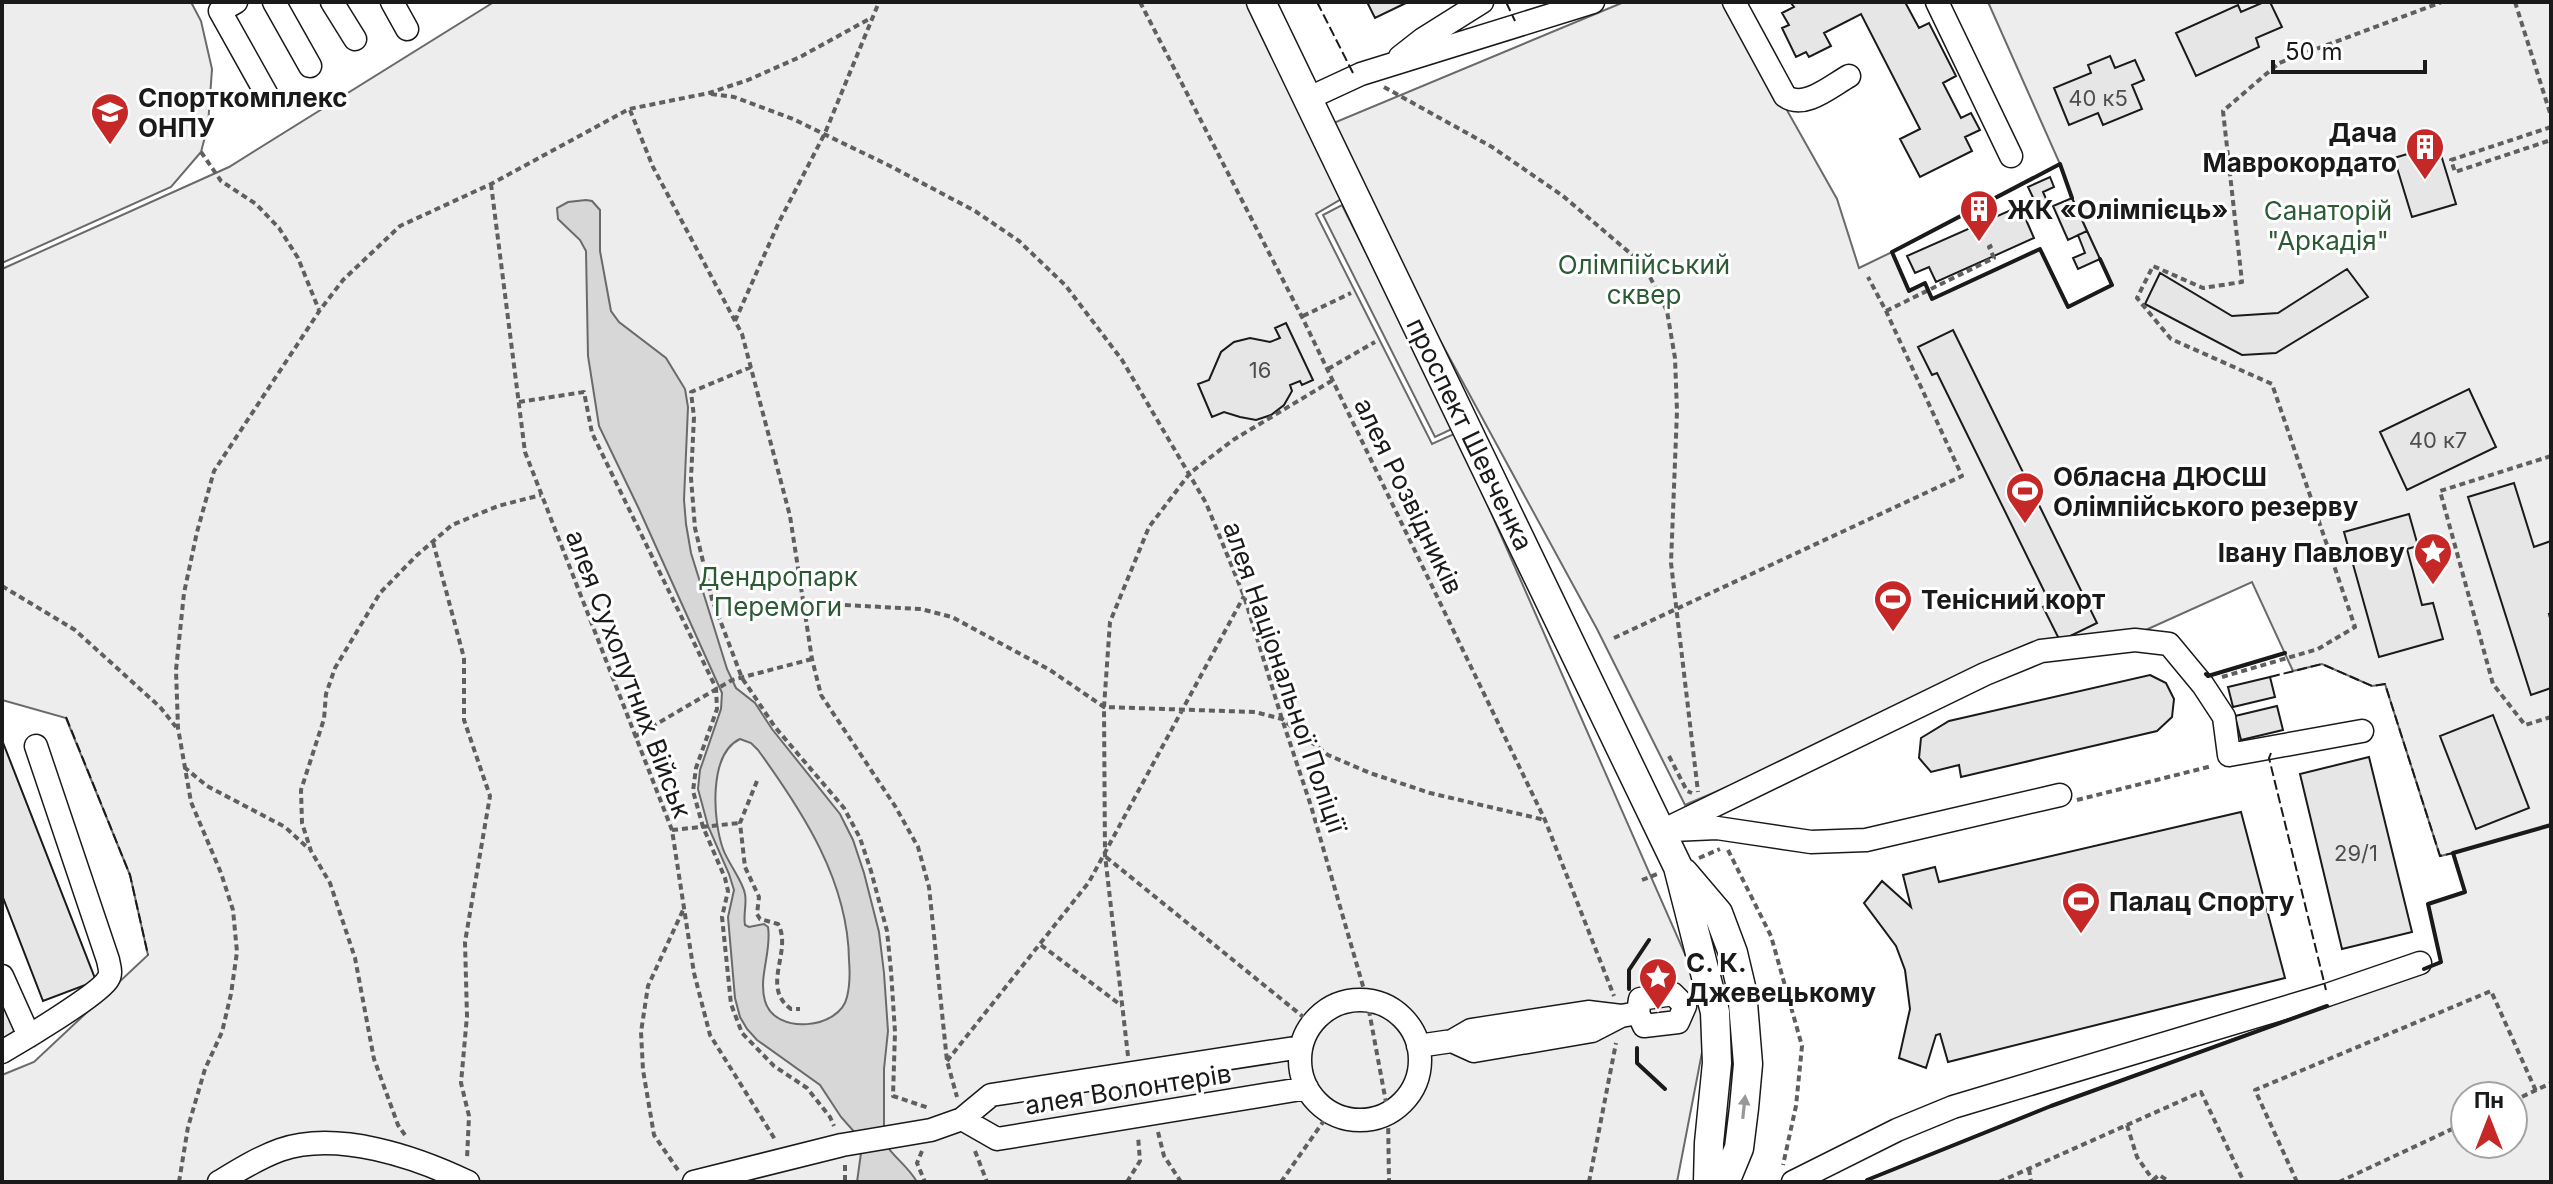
<svg xmlns="http://www.w3.org/2000/svg" width="2553" height="1184" font-family="Inter,sans-serif">
<style>
.built{fill:#ededed;stroke:#6a6a6a;stroke-width:2;fill-rule:evenodd}
.water{fill:#d7d7d7;stroke:#6a6a6a;stroke-width:2;fill-rule:evenodd}
.building{fill:#e6e6e6;stroke:#1a1a1a;stroke-width:2}
.lines{fill:none;stroke-linecap:round;stroke-linejoin:round}
.minor-casing{stroke:#1a1a1a;stroke-width:25}
.major-casing{stroke:#1a1a1a;stroke-width:31}
.path{stroke:#5f5f5f;stroke-width:4;stroke-dasharray:6 4;stroke-linecap:butt}
.minor{stroke:#fff;stroke-width:22}
.major{stroke:#fff;stroke-width:28}
.fence{stroke:#1a1a1a;stroke-width:2;stroke-dasharray:10 4;stroke-linecap:butt}
.wall{stroke:#1a1a1a;stroke-width:4}
.oneway{fill:#989898}
.labels{text-anchor:middle;dominant-baseline:central;stroke-width:6;stroke-linejoin:round;paint-order:stroke}
.number-label{font-size:22px;fill:#4d4d4d}
.poi-label{font-size:26px;font-weight:bold;fill:#1a1a1a;stroke:#fff;text-anchor:start}
.park-label{font-size:26px;fill:#2b5a34;stroke:#fff}
.street-label{font-size:26px;fill:#1a1a1a;stroke:#fff}
</style>
<rect width="100%" height="100%" fill="#fff"/>
<path class="built" d="M2,2H191L201,21L212,69L208,125L201,152L171,187L2,263Z
M494,2H1256L1348,195L1316,214L1432,444L1456,433L1710,1011L1677,1182H2V1075L34,1062L148,955L130,875L66,718L2,700V269L229,167Z
M1624,2H1726L1837,199L1859,268L1892,252L1908,290L1925,283L1933,299L2040,249L2069,307L2112,285L2072,198L2060,164L1988,2H2551V1182H1867V1180L2051,1106L2441,963L2428,904L2465,891L2454,853L2440,856L2385,684L2372,686L2322,664L2293,671L2252,582L2088,656L2068,641L1685,805L1597,629L1324,127ZM2465,1096H2513V1144H2465Z
M1342,205L1454,428L1435,437L1323,215Z"/>
<path class="water" d="M586,200L592,201L600,210V251L611,311L619,322L666,358L685,389L688,407L684,500L686,524L691,553L727,669L736,688L755,703L772,729L840,814L853,840L864,873L879,932L884,973L888,1031L884,1069V1142C893,1157 908,1166 917,1182H857L861,1153L857,1135L841,1117L820,1085L757,1040L747,1029L740,1017L735,998L728,917L734,890L729,874L708,826L698,789L700,770L721,709L722,693L639,509L599,426L588,356L586,251L580,240L558,219L557,208L568,202ZM740,739L751,743L758,750C803,812 848,881 849,960C850,972 850,985 847,997C840,1029 775,1036 765,1001C758,977 772,951 768,927L764,924L749,927L745,925C743,915 747,904 745,894C743,881 728,863 723,849C713,821 708,754 740,739Z"/>
<path class="building" d="M1367,2H1408L1375,18Z
M1794,2H1905L1919,28L1929,23L1956,76L1943,83L1961,118L1971,113L1980,130L1965,137L1972,151L1920,177L1900,139L1920,129L1861,14L1824,33L1831,46L1809,57L1806,52L1796,57L1782,28L1789,25L1782,13L1794,7L1791,3Z
M2264,2H2270L2282,27L2256,38L2259,47L2196,76L2176,33L2238,5L2241,12Z
M2110,56L2115,68L2135,60L2144,80L2132,85L2142,109L2103,125L2098,113L2069,125L2054,88L2091,73L2088,65Z
M2438,145L2456,204L2412,217L2394,158Z
M2050,177L2054,187L2043,192L2047,201L2037,206L2028,187Z
M2072,198L2087,231L2068,240L2053,206Z
M2020,206L2034,238L1936,282L1929,267L1915,273L1907,256Z
M2087,231L2100,259L2078,269L2073,258L2085,253L2078,235Z
M2347,269L2368,297L2276,353L2242,355L2145,304L2160,273L2232,316L2278,313Z
M1286,323L1313,380L1302,385L1300,381L1290,385L1292,391L1284,405L1271,415L1256,420L1240,417L1224,412L1212,417L1198,384L1209,380L1221,352L1234,342L1250,338L1270,342L1280,338L1275,328Z
M1953,330L2097,623L2060,641L2043,607L2050,603L1937,373L1932,375L1918,347Z
M2469,389L2496,447L2407,490L2380,432Z
M2514,483L2534,547L2551,541V614H2549L2551,622V688L2531,695L2468,497Z
M2409,514L2418,546L2407,549L2422,605L2433,603L2443,639L2379,657L2344,532Z
M2150,675L2166,683L2174,699L2172,717L2157,731L1961,777L1959,765L1931,772L1919,758L1921,738L1949,721Z
M2270,677L2275,697L2233,707L2228,687Z
M2277,706L2283,730L2241,740L2235,716Z
M2493,715L2529,808L2476,829L2440,736Z
M2,740L96,981L43,1001L2,895Z
M2369,757L2412,932L2342,949L2300,774Z
M2241,812L2285,978L1948,1062L1940,1034L1936,1035L1926,1068L1899,1058L1910,1009L1905,970L1896,946L1864,903L1882,881L1911,907L1903,875L1935,867L1939,882Z
M2,986L21,1031L2,1039Z"/>
<g class="lines">
<g class="minor-casing">
<path id="minor" d="M236,2L220,11L267,95
M274,2L310,66
M332,2L355,39
M392,2L407,29
M1734,2L1785,96C1804,110 1831,86 1849,76
M1937,2L2011,156
M1400,57L1423,39L1482,2
M1307,99L1361,74L1593,2
M1672,830L1717,828L1811,842L1866,840L2060,795
M1662,831L1985,674L2041,651L2135,640L2169,644L2203,685L2224,717L2229,755L2362,731
M2,976L29,1036
M1673,994L1685,1006L1678,1022L1644,1026L1638,1013L1640,999Z
M1300 1060a60 60 0 1 1 120 0a60 60 0 1 1-120 0Z
M1452,1041L1474,1051L1592,1031L1621,1016
M1418,1046L1452,1041L1471,1030L1588,1012L1621,1016L1638,1013
M2,1052C21,1041 100,994 108,979C112,973 109,966 108,960L36,746
M962,1119L997,1139L1307,1088
M219,1182C239,1170 258,1158 280,1150C337,1130 416,1157 468,1182
M694,1182L842,1145L931,1130L962,1119L991,1095L1301,1047
M1793,1182L1897,1130L1953,1107L2327,995L2420,963"/>
</g>
<g class="major-casing">
<path id="major" d="M1261,2L1678,867L1715,1012L1717,1063L1709,1143L1708,1182
M1684,873L1718,913L1733,953L1742,991L1748,1064L1744,1108L1739,1148L1725,1182"/>
</g>
<path class="path" d="M1140,2L1302,317L1545,820L1614,996
M2515,2L2551,116
M1384,87L1492,147L1563,196L1644,265L1667,311L1675,358L1677,411L1671,563L1698,792
M711,94L734,97L793,119L890,166L975,211L1019,241L1066,286L1122,360L1206,503L1244,596L1282,719L1311,806L1367,1000L1388,1113L1389,1182
M630,110L653,167L742,334L790,516L812,659L821,695L895,806L918,847L929,887L947,1061L957,1097
M2551,127L2451,160L2455,172L2551,140
M201,152L221,181L256,204L279,228L298,258L319,310
M491,184L525,452L672,830L694,973L710,1035L776,1141
M1886,311L1994,258L1989,247L1995,244
M1303,316L1351,293
M735,321L779,222L825,133L879,2
M751,367L691,392L694,417L691,478L695,528L712,599L742,678L775,727L844,808L860,838L871,871L887,931L891,971L895,1032L893,1096L929,1108
M1328,369L1375,342
M519,402L584,392L592,433L716,688L717,709L696,768L693,791L703,827L725,878L728,891L722,917L731,1004L742,1033L774,1066L807,1088L830,1117L834,1126
M2551,456L2440,491L2493,684L2525,725L2551,717
M433,542L464,658V720L490,796L465,942L467,1016L461,1083L469,1116L467,1159
M2,586L75,630L160,707L176,727
M805,603L921,609L952,617L1050,670L1104,707L1255,712L1282,719L1328,755L1370,773L1430,793L1545,820
M1614,638L1962,476L1886,311L1868,277
M2222,677L2318,649L2355,627L2272,384L2171,339L2137,298L2153,266L2203,288L2242,282L2223,111L2279,63L2442,2
M634,737L732,680L812,659
M1669,756L1687,791L1692,793
M184,767L207,786L285,827L309,849
M757,781L740,823L745,867L759,897L757,914L760,919L778,924C793,951 760,987 791,1009H800
M2077,800L2212,766
M672,830L740,823
M1728,850L1771,936L1802,1046L1796,1106L1783,1165
M1106,857L1312,1024
M1699,858L1720,849
M1642,880L1657,874
M1041,945L1122,1006
M1128,1056L1105,855L1104,707L1110,622L1149,527L1190,473L1233,440L1333,380
M947,1061L1089,882L1244,596
M2513,1101L2551,1083
M2127,1125L2137,1157L2153,1180
M1158,1132L1164,1156L1181,1182
M405,1135L398,1125L374,1059L355,958L330,883L311,851L302,823L301,790L324,719L326,694L335,668L380,593L416,556L452,525L498,506L541,495
M922,1151L917,1163L925,1182
M975,1151L987,1182
M845,1165V1182
M2029,1169L2031,1182
M678,1170L654,1135L643,1070L641,1032L648,986L684,908
M2153,1180L2159,1175L2170,1182
M179,1182L188,1127L205,1069L222,1032L231,994L237,952L233,910L221,873L191,802L178,728L176,670L184,593L197,532L214,471L320,310L343,280L400,226L491,184L629,109L709,93L748,80L800,57L871,18
M1127,1182L1140,1161L1138,1136
M1281,1182L1330,1112
M1589,1182L1616,1043
M1999,1182L2201,1092L2244,1182
M2297,1182L2255,1090L2491,991L2536,1091
M2339,1182L2465,1123"/>
<use href="#minor" class="minor"/>
<use href="#major" class="major"/>
<path class="fence" d="M1317,2L1353,73
M1506,2L1515,21
M2270,677L2322,664L2372,686L2385,684L2440,856L2453,853
M66,717L130,875L148,955
M2271,753L2269,758L2326,990"/>
<path class="wall" d="M2072,198L2060,164L1892,252L1909,291L1925,283L1932,299L2040,249L2068,307L2112,285L2100,259
M2206,674L2208,676L2285,653
M2424,969L2441,962L2428,904L2465,892L2453,853L2551,825
M1629,989V970L1649,940
M1637,1048V1063L1665,1089
M1867,1182V1180L2051,1106L2327,1006"/>
</g>
<defs><path id="oneway-solid" d="M-6-.8H1V-3.2L6.5 0L1 3.2V.8H-6Z" transform="scale(2)"/></defs>
<use class="oneway" href="#oneway-solid" transform="translate(1744 1107) rotate(-84)"/>
<defs>
<g id="university-pin" transform="scale(2)"><path d="M0 17L-7.5 6A9.5 9.5 0 1 1 7.5 6Z" fill="#c62828" stroke="#fff"/><path d="M0-5L7-2L0 1L-7-2ZM-4 1L0 2.5L4 1V4Q0 6-4 4Z" fill="#fff"/></g>
<g id="building-pin" transform="scale(2)"><path d="M0 17L-7.5 6A9.5 9.5 0 1 1 7.5 6Z" fill="#c62828" stroke="#fff"/><path d="M-4-6H4V6H1V3H-1V6H-4ZM-2.5-4.3h1.7v1.8h-1.7ZM.8-4.3h1.7v1.8H.8ZM-2.5-1h1.7V.8h-1.7ZM.8-1h1.7V.8H.8Z" fill="#fff"/></g>
<g id="stadium-pin" transform="scale(2)"><path d="M0 17L-7.5 6A9.5 9.5 0 1 1 7.5 6Z" fill="#c62828" stroke="#fff"/><path d="M0-5a6.5 5 0 1 0 0 10a6.5 5 0 1 0 0-10ZM-3.5-1.8h7v3.6h-7Z" fill="#fff"/></g>
<g id="sight-pin" transform="scale(2)"><path d="M0 17L-7.5 6A9.5 9.5 0 1 1 7.5 6Z" fill="#c62828" stroke="#fff"/><path d="M0-6L1.8-2.2L6-1.7L2.9 1.2L3.7 5.4L0 3.3L-3.7 5.4L-2.9 1.2L-6-1.7L-1.8-2.2Z" fill="#fff"/></g>
</defs>
<g fill-rule="evenodd">
<use href="#university-pin" x="110" y="112"/>
<use href="#building-pin" x="2425" y="147"/>
<use href="#building-pin" x="1979" y="209"/>
<use href="#stadium-pin" x="2025" y="491"/>
<use href="#sight-pin" x="2433" y="552"/>
<use href="#stadium-pin" x="1893" y="599"/>
<use href="#stadium-pin" x="2081" y="901"/>
<use href="#sight-pin" x="1658" y="977"/>
</g>
<g class="labels">
<g class="number-label">
<text x="2098" y="98">40 к5</text>
<text x="1260" y="370">16</text>
<text x="2438" y="440">40 к7</text>
<text x="2356" y="853">29/1</text>
</g>
<g class="poi-label">
<text x="138" y="97">Спорткомплекс<tspan x="138" dy="30">ОНПУ</tspan></text>
<text x="2397" y="132" text-anchor="end">Дача<tspan x="2397" dy="30">Маврокордато</tspan></text>
<text x="2007" y="209">ЖК «Олімпієць»</text>
<text x="2053" y="476">Обласна ДЮСШ<tspan x="2053" dy="30">Олімпійського резерву</tspan></text>
<text x="2405" y="552" text-anchor="end">Івану Павлову</text>
<text x="1921" y="599">Тенісний корт</text>
<text x="2109" y="901">Палац Спорту</text>
<text x="1686" y="962">С. К.<tspan x="1686" dy="30">Джевецькому</tspan></text>
</g>
<g class="park-label">
<text x="2328" y="210">Санаторій<tspan x="2328" dy="30">"Аркадія"</tspan></text>
<text x="1644" y="264">Олімпійський<tspan x="1644" dy="30">сквер</tspan></text>
<text x="778" y="576">Дендропарк<tspan x="778" dy="30">Перемоги</tspan></text>
</g>
<g class="street-label">
<text transform="translate(1470 434) rotate(64)">проспект Шевченка</text>
<text transform="translate(1409 496) rotate(64)">алея Розвідників</text>
<text transform="translate(629 674) rotate(69)">алея Сухопутних Військ</text>
<text transform="translate(1285 677) rotate(71)">алея Національної Поліції</text>
<text transform="translate(1128 1089) rotate(-9)">алея Волонтерів</text>
</g>
</g>
<rect width="2553" height="1184" fill="none" stroke="#1a1a1a" stroke-width="8"/>
<g transform="translate(2489 1120)"><circle r="38" fill="#ffffff" stroke="#a3a3a3" stroke-width="2"/>
<path d="M0-6L14 30L0 20L-14 30Z" fill="#c62828"/>
<text y="-12" font-size="22" font-weight="bold" text-anchor="middle" fill="#1a1a1a">Пн</text>
</g>
<path d="M2273 60v12h152v-12" fill="none" stroke="#1a1a1a" stroke-width="4"/>
<text x="2285" y="60" font-size="24" fill="#1a1a1a" stroke="#ffffff" stroke-width="6" paint-order="stroke">50 m</text>
</svg>
